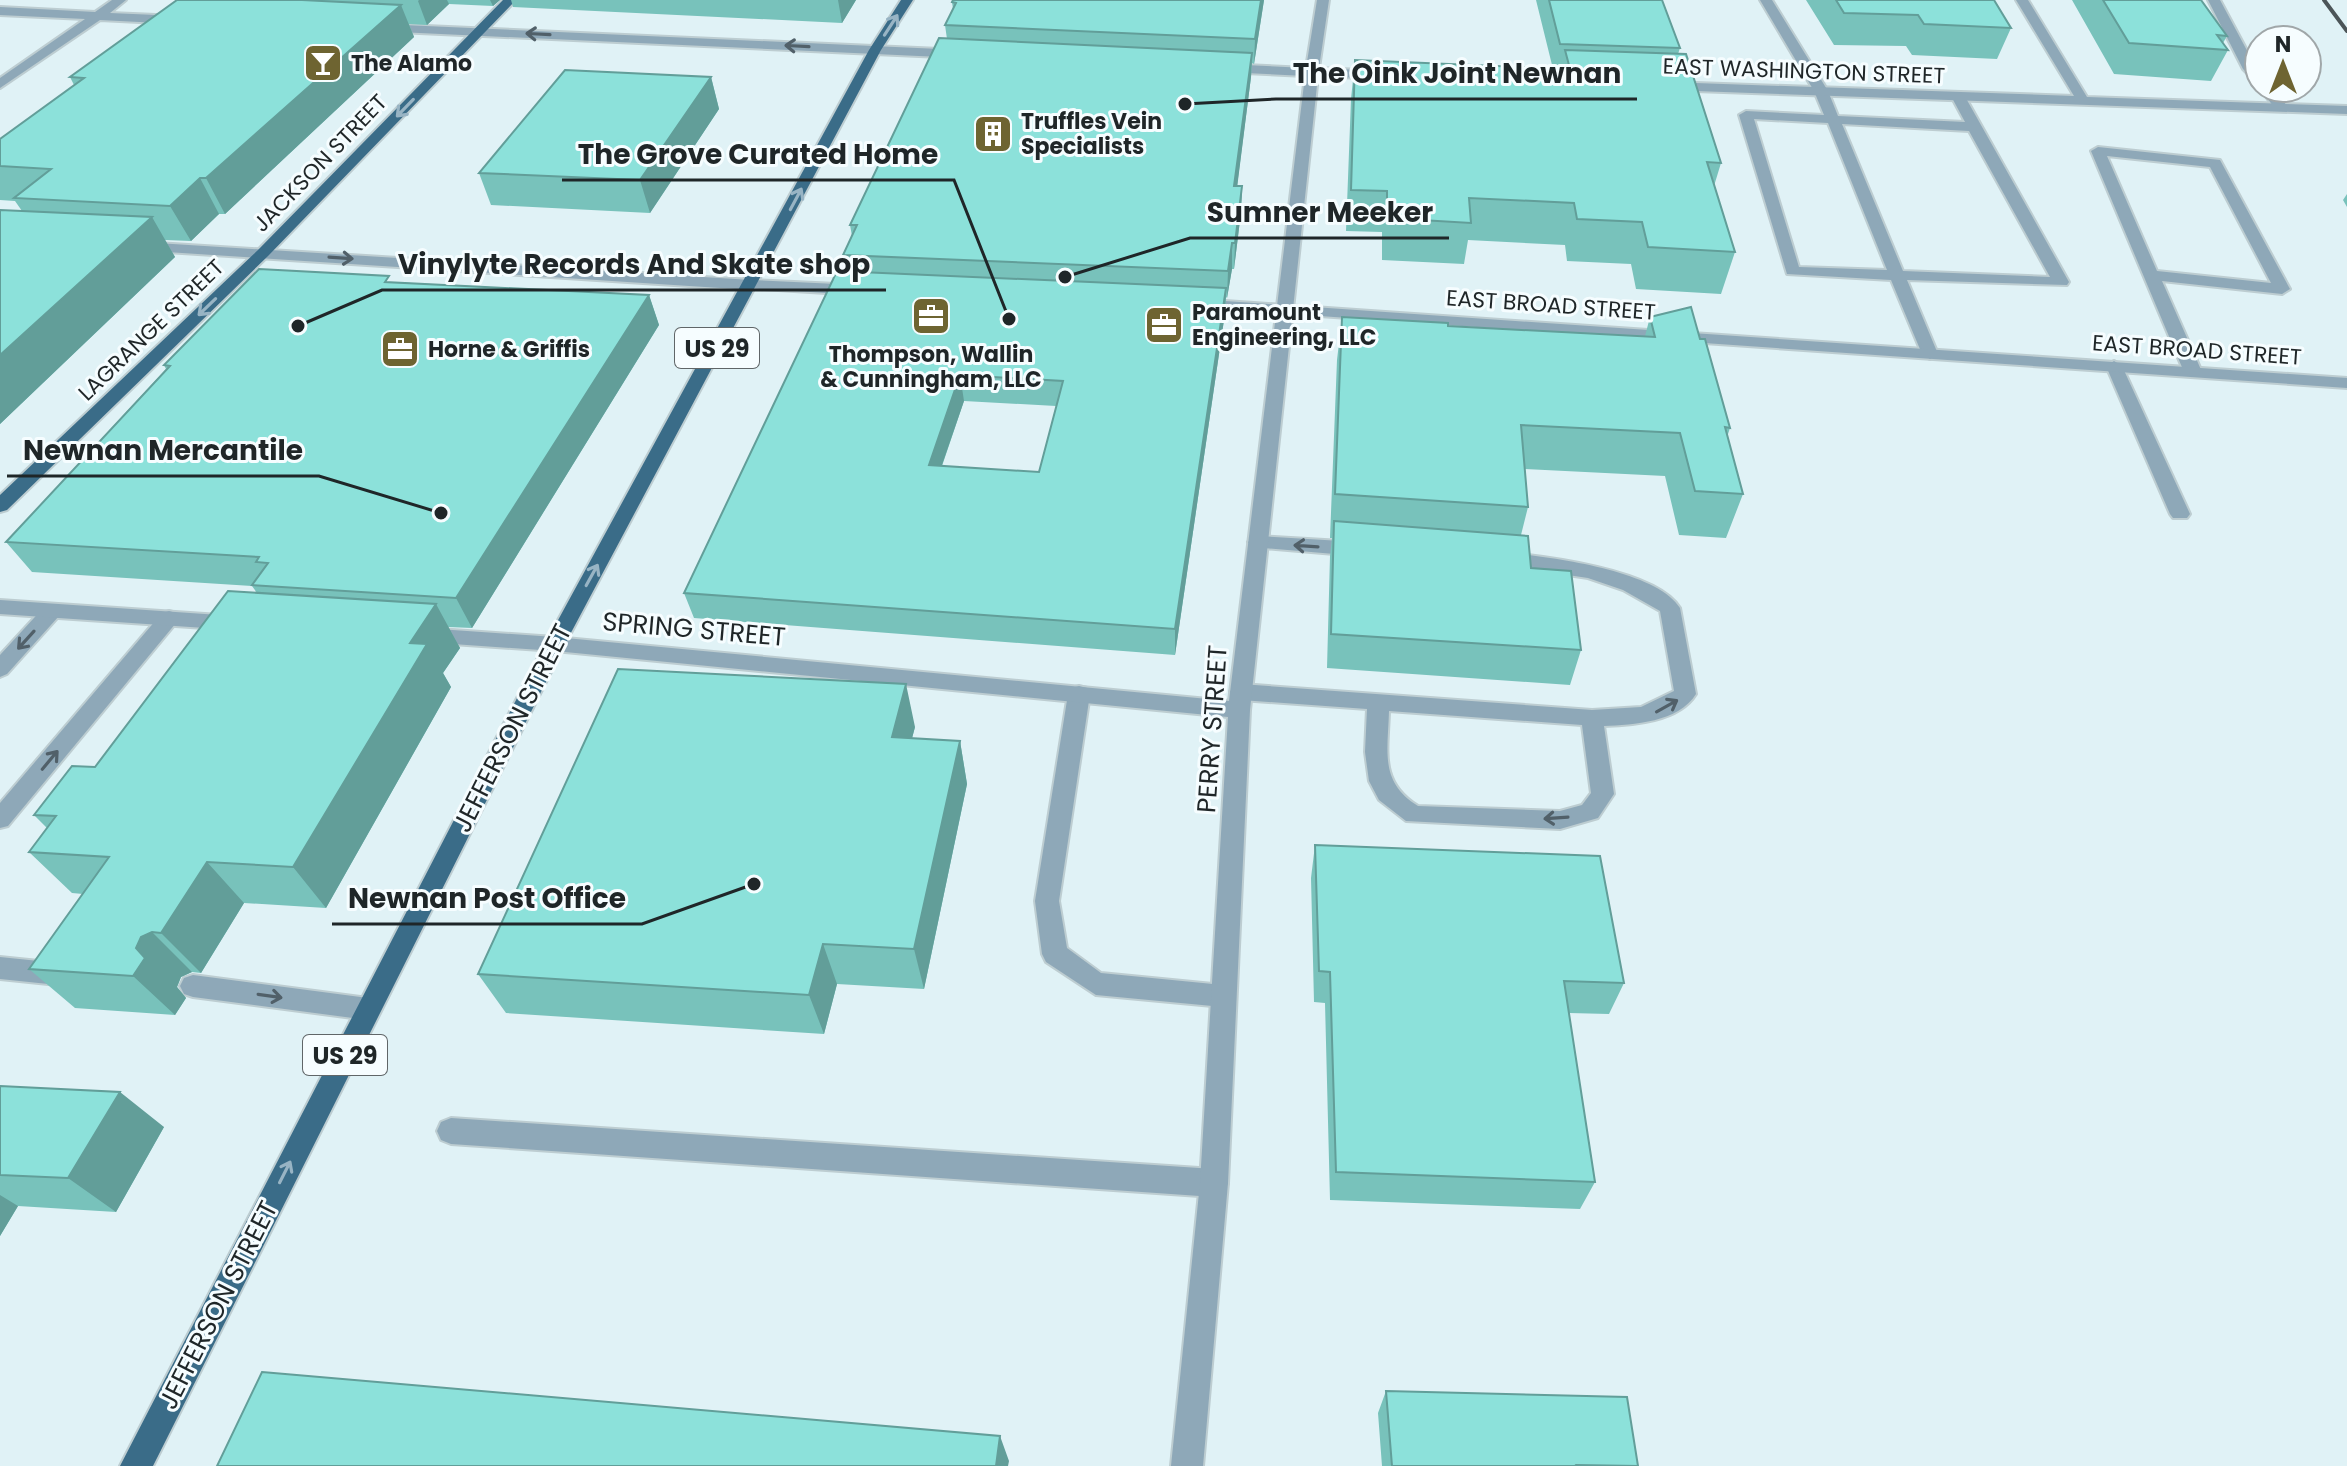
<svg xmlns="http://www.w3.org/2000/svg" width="2347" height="1466" font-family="Poppins,sans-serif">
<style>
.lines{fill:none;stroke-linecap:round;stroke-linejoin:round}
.service-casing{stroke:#bdcdd1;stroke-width:4}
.minor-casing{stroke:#bdcdd1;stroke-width:4}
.tertiary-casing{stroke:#bdcdd1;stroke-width:4}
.primary-casing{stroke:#bdcdd1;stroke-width:4}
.service{fill:#8ea8b8;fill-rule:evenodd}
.minor{fill:#8ea8b8;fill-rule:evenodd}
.tertiary{fill:#8ea8b8;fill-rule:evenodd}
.primary{fill:#3a6c88;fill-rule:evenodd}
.rail{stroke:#4c5558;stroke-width:4}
.wall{fill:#78c2bb;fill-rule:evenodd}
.shaded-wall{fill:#629e99}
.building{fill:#8ce1da;stroke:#629e99;stroke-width:2;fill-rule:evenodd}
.oneway{stroke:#98b4c4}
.oneway2{stroke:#516069}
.labels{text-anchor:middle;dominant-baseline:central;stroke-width:6;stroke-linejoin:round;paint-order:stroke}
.far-poi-label{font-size:22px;font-weight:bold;fill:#1f2628;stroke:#f6fdff;text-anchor:start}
.far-street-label{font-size:22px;fill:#1f2628;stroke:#f6fdff}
.shield{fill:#f6fdff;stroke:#606668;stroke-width:2}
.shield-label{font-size:24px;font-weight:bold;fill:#1f2628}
.street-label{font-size:26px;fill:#1f2628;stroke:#f6fdff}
.leader{fill:none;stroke:#1f2628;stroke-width:3}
.callout-dot{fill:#1f2628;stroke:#f6fdff;stroke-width:3}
.callout-label{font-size:28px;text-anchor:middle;font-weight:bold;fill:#1f2628;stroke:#f6fdff;stroke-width:6;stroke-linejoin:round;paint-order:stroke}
</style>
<rect width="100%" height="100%" fill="#e0f2f6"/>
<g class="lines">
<g class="service-casing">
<path id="service" d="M1760,0H1772L1828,91L1838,116L1965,122L1951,96L1963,93L2069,282L2067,285L1907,280L1938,354L1930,359L1922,354L1891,280L1787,274L1739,115L1746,111L1824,115L1814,91ZM1754,119L1828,123L1887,270L1799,267ZM1842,124L1969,131L2050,277L1903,271Z
M2208,0H2220L2259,73V85L2243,69Z
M2259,87L2272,88L2288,107L2286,110H2276Z
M2098,147L2220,160L2290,289L2282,294L2162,281L2202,372L2199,376H2187L2184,372L2091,151ZM2107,156L2210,167L2271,283L2157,271Z
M2114,361L2122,366L2190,514L2187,518H2173L2170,514L2106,366Z
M1258,536L1358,542L1368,549L1358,556L1251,547L1248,542Z
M1500,552C1543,556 1656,569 1680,608L1696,694C1679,722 1633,725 1604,726L1614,794L1598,818L1560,829L1406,821L1379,800L1369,781L1365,752L1367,709L1241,700L1233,698L1230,692L1233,686L1241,684L1592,710L1641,707L1674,691L1660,611L1623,590L1588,578L1493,564L1490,559L1493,554ZM1389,711L1582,725L1591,793L1582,805L1560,811L1418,806C1379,782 1388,751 1389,711Z
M52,604L59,606L62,611L59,616L7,674L0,677V655L45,606Z
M169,611L176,613L179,618L176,623L8,826L0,828V803L162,613Z
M1079,686L1087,688L1090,694L1059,901L1067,948L1101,973L1223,985L1232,988L1236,996L1232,1004L1223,1007L1096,995L1046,962L1042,954L1035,901L1068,694L1071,688Z
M0,957L58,963L67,966L71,974L67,982L58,985L0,979Z
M193,975L368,998L377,1001L381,1009L377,1017L368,1020L193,997L184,994L180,986L184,978Z
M451,1118L1214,1169L1224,1173L1228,1183L1224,1193L1214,1197L451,1144L441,1140L437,1131L441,1122Z"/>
</g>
<g class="minor-casing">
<path id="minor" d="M112,0H126L110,13L179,16L185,20L179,24L100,20L0,88V78L85,19L0,15V7L95,12Z
M1317,0H1329L1319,68L1381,71L1388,75L1381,79L1318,76L1250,710L1228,1183L1203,1466H1171L1200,1183L1228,717L555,651L424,642L417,640L414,635L417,630L424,628L555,637L1229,701L1305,76L1224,72L1218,68L1224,64L1306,68Z
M2016,0H2028L2087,97L2347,106V114L1667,90L1660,86L1667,82L2074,96Z
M381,24L962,50L968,54L962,58L377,31L375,28Z
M141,242L751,280L759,285L751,290L136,250V244Z
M0,600L234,616L241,618L244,623L241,628L234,630L0,614Z"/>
</g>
<g class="tertiary-casing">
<path id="tertiary" d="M751,280L858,285L866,290L858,295L745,288V282Z
M1196,299L2347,378V388L1190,307V301Z"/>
</g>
<g class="primary-casing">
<path id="primary" d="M503,0H516L268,256L7,510L0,512V495L258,250Z
M901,0H913L881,50L565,644L153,1466H120L545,644L869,50Z"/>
</g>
<use href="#service" class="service"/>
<use href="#minor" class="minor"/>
<use href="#tertiary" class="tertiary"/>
<use href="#primary" class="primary"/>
<path class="rail" d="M2324,0L2347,31"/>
</g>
<path class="wall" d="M177,0H500L493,6L449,4L427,25L409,24L414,37L225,214H219L191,241L165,240L175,257L0,424V210L22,211L15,201L0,200V139L74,85L70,77Z
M511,0H856L842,23L513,7Z
M1264,0L1254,64L1252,63L1251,77L1237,186H1242L1241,212L1234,269H1232L1227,298L1226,297L1225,313L1175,655L694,618L684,593L846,271L843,255L852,236L850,225L947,39L945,25L953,9L952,2ZM964,401L1056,406L1039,472L942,466Z
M1536,0H1662L1680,48L1678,54L1721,163L1714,186L1735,252L1721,294L1636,289L1631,264L1567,261L1565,245L1468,240L1464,264L1382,260V232L1346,231L1351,99L1355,60L1553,69Z
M1806,0H1994L2011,28L1997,59L1912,55L1906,46L1834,45Z
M2072,0H2201L2227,36L2223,43L2228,50L2211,81L2114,74Z
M711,77L719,109L650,213L491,205L479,173Z
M2347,194V207L2343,200Z
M392,282L649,295L659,325L472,628L448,627L460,648L443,673L451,687L326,908L244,903L201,973L192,972L181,977L177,987L186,998L175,1015L75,1008L29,969L83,894L72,893L29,852L47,828L34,815L95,767L257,593L252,586L32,572L6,542L166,369L164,365Z
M1342,317L1448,326L1645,336L1650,317L1700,339L1730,428L1727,437L1743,494L1726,538L1679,535L1665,476L1525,469L1528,507L1521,535L1531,568L1581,650L1570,685L1327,668L1330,556L1332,538H1330L1337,360Z
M915,727L912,738L960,741L967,784L924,989L837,984L824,1034L506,1013L478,974Z
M1315,845L1624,983L1609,1014L1569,1013L1595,1182L1580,1209L1330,1200L1325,1003L1314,1002L1311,878Z
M0,1086L164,1127L116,1212L18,1206L0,1236Z
M1386,1391L1638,1466H1382L1378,1413Z"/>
<path class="shaded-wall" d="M419,0H447L449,4L427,25L418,1Z
M490,0H500L493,6Z
M838,0H856L842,23Z
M1261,0H1264L1254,64L1255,39Z
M401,5L414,37L225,214L206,178Z
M1252,53L1251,77L1234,212V186Z
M711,77L719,109L650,213L640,180Z
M200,178L219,214L191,241L170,206Z
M1242,186L1241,212L1234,269L1235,243Z
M152,217L175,257L0,424V355Z
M1232,243V269L1227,298L1228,271Z
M1226,288L1225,313L1175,655V629Z
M649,295L659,325L472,628L456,598Z
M960,375L964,401L933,491L929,465Z
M436,604L460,648L443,673L451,687L326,908L293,867L410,643Z
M906,684L915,727L901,780L892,737Z
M960,741L967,784L924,989L914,949Z
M207,862L244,903L201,973L161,933Z
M152,932L192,972L181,977L177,987L186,998L175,1015L133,976L136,948L141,937Z
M823,944L837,984L824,1034L809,995Z
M120,1092L164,1127L116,1212L68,1178Z
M0,1195L18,1206L0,1236Z
M1000,1436L1009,1461L1008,1466H996Z"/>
<path class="building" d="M177,0H302L401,5L206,178H200L170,206L14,198L51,169L0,166V139L84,78L70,77Z
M953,0H1261L1255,39L945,25L956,3L952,2Z
M1549,0H1662L1680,48L1560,44Z
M1836,0H1994L2011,28L1924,24L1918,15L1844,13Z
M2103,0H2201L2227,36L2217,35L2228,50L2129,43Z
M939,38L1252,53L1234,186H1242L1235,243H1232L1228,271L843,255L857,225H850Z
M1565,50L1686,54L1721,163L1707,162L1735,252L1648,247L1642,222L1577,219L1574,203L1469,198L1471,223L1387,218V191L1351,190L1355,60L1570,69Z
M565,70L711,77L640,180L479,173Z
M0,210L152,217L0,355Z
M259,269L389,276L385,282L649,295L456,598L252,585L268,563L256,562L259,557L6,542L170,366L164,365Z
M837,271L1226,288L1175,629L684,593ZM960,375L1063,381L1039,472L929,465Z
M1691,307L1700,339H1705L1730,428L1725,427L1743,494L1695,491L1680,433L1521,425L1528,507L1335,494L1342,317L1448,323V326L1655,337L1650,317Z
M1334,521L1528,536L1531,568L1571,571L1581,650L1331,634Z
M228,591L436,604L410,643L427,644L293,867L207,862L161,933L152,932L141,937L136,948L145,958L133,976L29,969L109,857L29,852L56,816L34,815L72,766L95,767Z
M618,669L906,684L892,737L960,741L914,949L823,944L809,995L478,974Z
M1315,845L1600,856L1624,983L1564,981L1595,1182L1336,1172L1330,972L1319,971Z
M0,1086L120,1092L68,1178L0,1175Z
M262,1372L1000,1436L996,1466H217Z
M1386,1391L1627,1397L1638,1466L1577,1465L1578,1466H1392Z"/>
<defs><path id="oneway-shaft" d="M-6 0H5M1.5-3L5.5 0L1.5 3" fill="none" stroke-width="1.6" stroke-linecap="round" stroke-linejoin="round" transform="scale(2)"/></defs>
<g class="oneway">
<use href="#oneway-shaft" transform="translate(891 25) rotate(-57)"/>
<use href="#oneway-shaft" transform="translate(405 108) rotate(134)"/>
<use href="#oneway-shaft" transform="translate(796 199) rotate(-62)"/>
<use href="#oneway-shaft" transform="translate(207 307) rotate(136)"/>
<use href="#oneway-shaft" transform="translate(592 575) rotate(-61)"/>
<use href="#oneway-shaft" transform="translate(285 1172) rotate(-63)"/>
</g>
<g class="oneway2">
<use href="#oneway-shaft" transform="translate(538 34) rotate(-177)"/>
<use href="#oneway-shaft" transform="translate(797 46) rotate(-177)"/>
<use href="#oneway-shaft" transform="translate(341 258) rotate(4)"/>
<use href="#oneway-shaft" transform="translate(1306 546) rotate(-176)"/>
<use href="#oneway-shaft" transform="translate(26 640) rotate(132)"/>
<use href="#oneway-shaft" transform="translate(1667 706) rotate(-29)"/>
<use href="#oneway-shaft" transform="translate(50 760) rotate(-50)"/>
<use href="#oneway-shaft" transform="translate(1556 818) rotate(176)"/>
<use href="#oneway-shaft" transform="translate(270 996) rotate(8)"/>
</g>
<defs>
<g id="bar-square" transform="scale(2)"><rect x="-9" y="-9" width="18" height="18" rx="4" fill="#6e6431" stroke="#f6fdff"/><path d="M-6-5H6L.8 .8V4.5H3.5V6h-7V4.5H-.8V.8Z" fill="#fff"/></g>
<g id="building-square" transform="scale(2)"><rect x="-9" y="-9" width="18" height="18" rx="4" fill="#6e6431" stroke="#f6fdff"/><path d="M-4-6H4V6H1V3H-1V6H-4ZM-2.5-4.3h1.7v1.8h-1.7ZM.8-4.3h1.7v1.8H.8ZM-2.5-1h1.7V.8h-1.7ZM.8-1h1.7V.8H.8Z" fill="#fff"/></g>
<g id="office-square" transform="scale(2)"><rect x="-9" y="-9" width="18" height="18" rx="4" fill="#6e6431" stroke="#f6fdff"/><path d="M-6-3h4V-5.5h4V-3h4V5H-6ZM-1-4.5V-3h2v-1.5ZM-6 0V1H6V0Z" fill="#fff"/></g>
</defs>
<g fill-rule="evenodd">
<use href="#bar-square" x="323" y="63"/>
<use href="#building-square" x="993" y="134"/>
<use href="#office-square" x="931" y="316"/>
<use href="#office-square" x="1164" y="325"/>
<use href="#office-square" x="400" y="349"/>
</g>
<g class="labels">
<g class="far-poi-label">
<text x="351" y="63">The Alamo</text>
<text x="1021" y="121">Truffles Vein<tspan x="1021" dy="25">Specialists</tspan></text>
<text x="1192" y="312">Paramount<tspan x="1192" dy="25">Engineering, LLC</tspan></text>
<text x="428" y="349">Horne &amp; Griffis</text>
<text x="931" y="354" text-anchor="middle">Thompson, Wallin<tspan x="931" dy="25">&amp; Cunningham, LLC</tspan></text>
</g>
<g class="far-street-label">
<text transform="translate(1804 71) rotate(2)">EAST WASHINGTON STREET</text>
<text transform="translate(320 163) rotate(-46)">JACKSON STREET</text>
<text transform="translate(1551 305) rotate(4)">EAST BROAD STREET</text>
<text transform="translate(151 330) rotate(-44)">LAGRANGE STREET</text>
<text transform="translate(2197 350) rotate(4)">EAST BROAD STREET</text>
</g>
<g class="shield">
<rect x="675" y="328" width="84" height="40" rx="6"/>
<rect x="303" y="1035" width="84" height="40" rx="6"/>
</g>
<g class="shield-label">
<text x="717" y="348">US 29</text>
<text x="345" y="1055">US 29</text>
</g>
<g class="street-label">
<text transform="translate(694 629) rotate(5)">SPRING STREET</text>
<text transform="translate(512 728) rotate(-63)">JEFFERSON STREET</text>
<text transform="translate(1212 729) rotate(-86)">PERRY STREET</text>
<text transform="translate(218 1305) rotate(-63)">JEFFERSON STREET</text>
</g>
</g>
<path class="leader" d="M1185 104L1276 99H1637M1009 319L954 180H562M1065 277L1190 238H1449M298 326L382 290H886M441 513L319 476H7M754 884L642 924H332"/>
<g class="callout-dot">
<circle cx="1185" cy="104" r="8"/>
<circle cx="1009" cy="319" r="8"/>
<circle cx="1065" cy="277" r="8"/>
<circle cx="298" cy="326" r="8"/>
<circle cx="441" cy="513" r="8"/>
<circle cx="754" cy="884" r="8"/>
</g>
<g class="callout-label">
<text x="1457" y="83">The Oink Joint Newnan</text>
<text x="758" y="164">The Grove Curated Home</text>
<text x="1320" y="222">Sumner Meeker</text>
<text x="634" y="274">Vinylyte Records And Skate shop</text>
<text x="163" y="460">Newnan Mercantile</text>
<text x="487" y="908">Newnan Post Office</text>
</g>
<g transform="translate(2283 64)"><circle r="38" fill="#f6fdff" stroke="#a0a7a9" stroke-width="2"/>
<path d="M0-6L14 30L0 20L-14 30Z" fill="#6e6431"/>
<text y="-12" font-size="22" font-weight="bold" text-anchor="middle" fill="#1f2628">N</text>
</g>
</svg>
